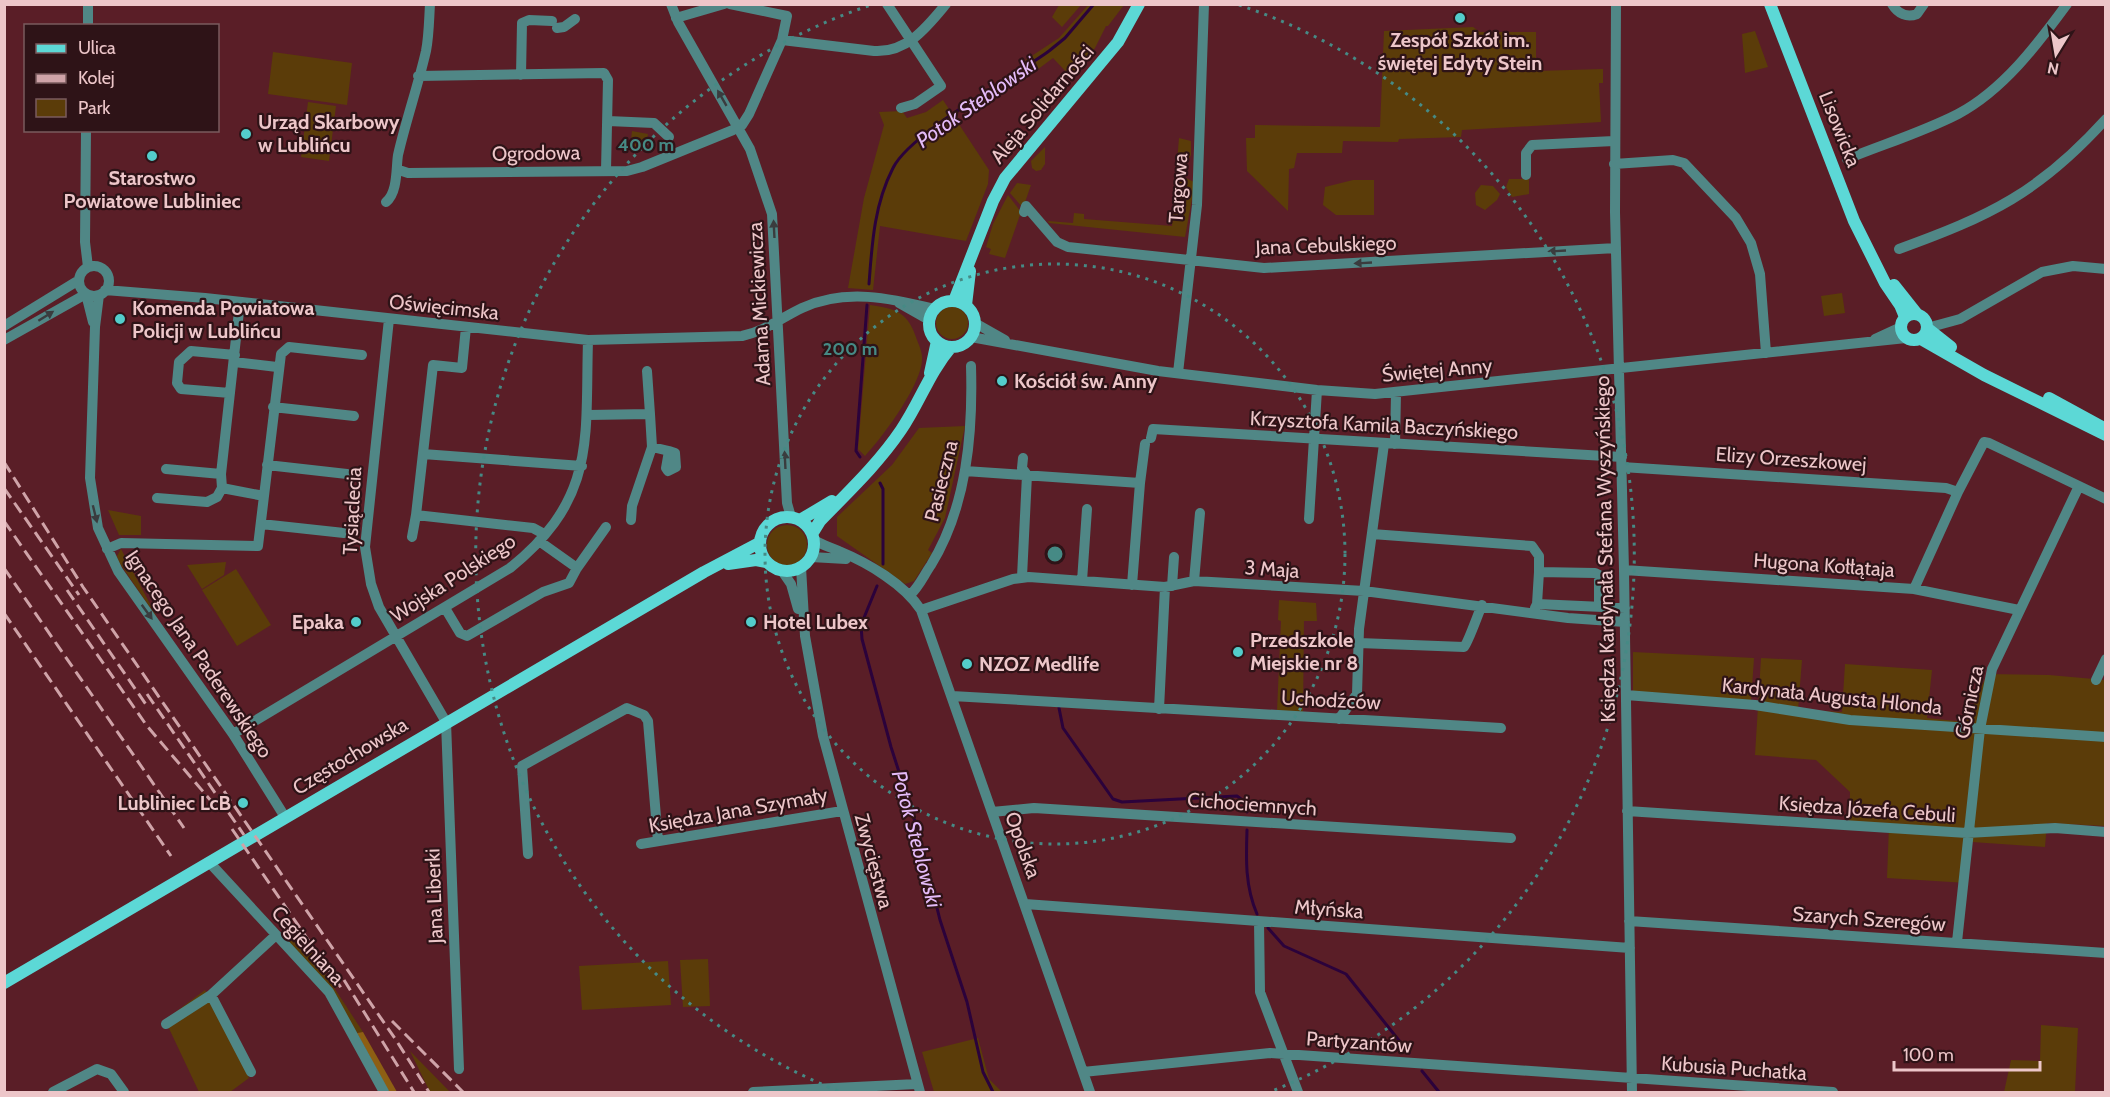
<svg xmlns="http://www.w3.org/2000/svg" width="2110" height="1097" font-family="Cabin,sans-serif">
<style>
.green{fill:#5b3c09}
.forest{fill:#8d5f13}
.lines{fill:none;stroke-linecap:round;stroke-linejoin:round}
.stream{stroke:#2b023b;stroke-width:3}
.minor{stroke:#508786;stroke-width:10}
.major{stroke:#5cd8d6;stroke-width:12}
.rail{stroke:#cfa3a8;stroke-width:3;stroke-dasharray:12 6;stroke-linecap:butt}
.oneway{fill:#3a3c3e}
.ring{fill:none;stroke:#468a85;stroke-width:3;stroke-dasharray:3 6}
.poi-dot{fill:#53cdcb;stroke:#2e1317;stroke-width:2}
.labels{text-anchor:middle;dominant-baseline:central;stroke-width:4.5;stroke-linejoin:round;paint-order:stroke}
.poi-label{font-size:20px;font-weight:bold;fill:#edc6c9;stroke:#2e1317;text-anchor:start}
.street-label{font-size:20px;fill:#edc6c9;stroke:#2e1317}
.water-label{font-size:21px;font-style:italic;fill:#e4bbf9;stroke:#2e1317}
.centre{fill:#468a85;stroke:#2e1317;stroke-width:3}
.ring-label{font-size:18px;text-anchor:middle;font-weight:bold;fill:#468a85;stroke:#2e1317;stroke-width:4.5;stroke-linejoin:round;paint-order:stroke}
</style>
<rect width="100%" height="100%" fill="#5a1e27"/>
<path class="green" d="M1089,4L1124,5L1108,26H1106L1095,48L1071,77L1053,58L1033,73L1024,61L1059,38Z
M1059,5H1081L1062,27L1052,17Z
M1473,27L1480,32H1536V71L1603,69V83H1599L1601,122L1462,130L1461,137L1399,139L1398,142L1343,141L1342,153H1297L1294,168L1289,169L1288,211L1247,171L1246,138H1255V125L1380,127L1384,31Z
M1755,31L1768,67L1745,73L1742,34Z
M273,52L352,63L347,105L268,94Z
M943,100L989,170L988,184L966,241L880,226L873,290L848,288L864,198L884,125L879,112L902,111L907,118L926,112Z
M308,102L336,106L329,161L301,157Z
M632,131L648,134L645,150L630,148Z
M1179,138L1191,141V155L1186,165L1177,163Z
M1045,147V164L1041,170L1036,171L1032,168L1031,161Z
M1186,178L1194,182V188L1185,237L1049,223L1048,221L1073,223L1074,213L1084,214V219L1172,226L1176,185Z
M1509,179H1529V194L1512,197L1506,187Z
M1353,180H1374V215H1336L1323,205L1325,187Z
M1017,183L1031,185L1023,208L1010,193Z
M1481,185L1493,186L1500,194L1497,200L1485,210L1476,205L1475,193Z
M1008,195L1021,212L1005,258L989,254L991,249L986,247L993,224Z
M1842,293L1845,313L1824,316L1821,296Z
M870,305C897,309 908,312 917,340C919,345 922,352 922,357C924,382 882,438 865,456L858,449Z
M936 323a16 16 0 1 1 32 0a16 16 0 1 1-32 0Z
M965,426L945,518L928,550L932,553L914,581L905,584L837,536V517L892,465L919,428Z
M108,510L141,516V535H119Z
M767 545a20 20 0 1 1 40 0a20 20 0 1 1-40 0Z
M121,549L158,619L119,562L117,556Z
M226,562L224,575L202,589L187,565Z
M236,569L271,625L237,646L202,590Z
M1279,600L1316,603L1317,621H1304L1303,712L1277,711L1281,621L1278,620Z
M1633,652L1754,658L1751,702L1633,693Z
M1761,658L1802,660L1798,710L1842,712L1845,664L1932,670L1927,718L1966,722L1987,674L2049,675L2105,680V826L2047,823L2045,847L1972,842L1967,883L1887,878L1889,826L1849,823L1850,792L1816,760L1755,755Z
M299,934L363,1032L357,1033L328,985L288,942Z
M708,959L710,1006L683,1007L680,960Z
M668,961L671,1005L582,1010L579,966Z
M205,990L249,1078L230,1092H199L165,1020Z
M2041,1025L2078,1028L2075,1092H2004L2011,1060L2040,1061Z
M978,1038L989,1079L1001,1091L934,1092L922,1052Z
M410,1051L450,1092H430Z"/>
<path class="forest" d="M363,1032L397,1092H389L357,1033Z"/>
<g class="lines">
<path class="stream" d="M869,284C872,244 874,205 893,168C910,133 1012,78 1049,51L1065,38L1094,4
M860,457L856,451L867,305
M880,483L883,489V564
M877,586L861,625L862,639L891,747L918,831L940,920L967,1002L983,1072L993,1092
M1059,708L1063,728L1113,799L1122,802L1237,796L1245,802L1247,812
M1247,830C1246,859 1245,886 1257,914
M1268,928L1284,946L1346,974L1409,1053
M1422,1071L1439,1092"/>
<path class="minor" d="M671,4L678,22L750,149L772,214L787,503L791,517
M887,4L941,86L915,104L901,108
M1616,4L1615,212L1624,570L1632,1092
M1892,4C1898,14 1907,18 1917,14L1924,4
M676,18L724,4
M88,26V4
M557,28L564,27L575,19
M782,40L874,51C907,53 927,27 946,4
M521,75L522,23L529,20L552,21
M418,76L604,73L608,80L606,170
M608,121L654,123L669,137
M86,130L85,242L88,267
M1847,159C1884,144 1923,132 1958,114C2003,90 2037,45 2067,4
M1614,164L1673,160L1684,163L1736,218L1751,243L1760,274L1766,353
M399,170L408,173L627,171L642,167L733,130L742,125L749,114L782,40L787,16L730,4
M1526,175V153L1532,145L1614,141
M386,202C398,193 396,167 398,155C406,120 418,86 426,51C429,36 429,20 430,4
M1024,212L1026,206L1057,242L1068,247L1264,268L1616,248
M1899,249C1990,216 2039,193 2106,119
M79 281a15 15 0 1 1 30 0a15 15 0 1 1-30 0Z
M105,290L205,298L588,340L742,336C765,331 781,318 802,308C845,288 890,298 935,309
M99,295L95,327L90,478L98,528L118,571L233,734L285,817
M899,303L929,320
M389,319L365,547L371,584L379,607L446,722L459,1069
M975,323L1005,340
M4,326L79,280
M466,327L462,368L433,365L416,515L533,528L544,534
M1927,328L1960,319L2042,272L2073,266L2106,269
M971,337L1158,371L1317,390L1375,394L1906,338
M1875,339L1901,327
M4,340L86,294L93,322
M234,362L277,367
M647,371L650,414
M1178,373L1197,205L1204,4
M230,393L181,389L177,383L179,362L191,351L235,355
M273,407L354,416
M588,415L650,414L652,447L632,506L631,520
M1151,438L1153,429L1622,457
M1395,444L1396,393
M652,447L669,451L666,468L668,471L676,467L675,453L669,451
M423,454L582,466
M267,465L347,474
M1622,467L1946,488L1958,492
M166,469L221,474
M965,471L1140,483L1132,585
M1140,483L1145,444
M222,488L221,474L240,302
M264,496L281,354L289,347L362,355
M157,498L207,502L217,497L222,488
M1309,519L1317,390
M261,524L344,533
M1372,534L1532,546L1539,556V572
M412,537L416,515
M813,539C821,545 830,547 839,551C868,563 904,584 921,610L1090,1092
M107,549L121,543L258,546L264,496L222,488
M811,557L846,559
M801,567L805,636L823,736L920,1092
M577,568L606,527
M1624,570L1914,589L2019,610
M782,571L791,584L798,609
M1022,577L1027,475L1022,468L1023,458
M1082,581L1087,509
M1194,581L1200,513
M1172,586L1174,557
M1914,589L1958,492L1984,442L1989,443L2106,499
M910,595C919,587 924,575 931,565C967,506 973,433 971,366
M1537,604L1539,572L1595,573L1599,575V607
M445,608L460,633L467,636L543,592L569,583L577,568L539,541
M1535,608L1537,604L1625,608
M921,610L1013,579L1029,577L1165,587L1194,581L1364,591L1568,618L1625,622
M1359,643L1464,647C1468,643 1478,614 1482,605
M2096,680L2106,659
M1626,695L1755,705L1850,720L2106,737
M952,696L1501,728
M1159,709L1165,587
M1339,719L1357,694L1359,629L1384,444
M233,734L510,568C597,498 585,440 588,340
M1627,811L1967,833L2055,828L2106,832
M992,812L1034,808L1511,838
M641,844L842,811
M528,854L522,766L627,708L644,715L648,721L658,841
M209,862L329,992L384,1092
M1025,904L1630,948
M1629,921L2106,953
M1259,922L1260,992L1298,1092
M1957,942L1980,729L1992,669L2079,486
M166,1024L211,995
M251,1072L211,995L276,935
M1083,1072L1270,1053L1833,1092
M53,1092L97,1069L111,1074L124,1092
M753,1092L917,1084"/>
<path class="major" d="M1770,4L1854,221L1885,283L1900,305L1905,317
M1894,285L1917,314
M954,301L993,201L1005,178L1118,42L1139,4
M929 324a23 23 0 1 1 46 0a23 23 0 1 1-46 0Z
M966,305L970,271
M1901 327a13 13 0 1 1 26 0a13 13 0 1 1-26 0Z
M1927,328L1951,347
M1921,339L1984,375L2106,435
M930,373L937,341
M2049,398L2104,428
M760 544a27 27 0 1 1 54 0a27 27 0 1 1-54 0Z
M800,520L832,501
M812,534L820,521C848,492 878,464 901,430C920,402 929,373 951,347
M728,564L756,560L766,562
M4,983L704,572L759,543"/>
<path class="rail" d="M4,462L83,587L396,1040L429,1092
M4,488L79,595
M4,521L147,726L212,802
M4,568L184,828
M67,590L147,706
M4,613L171,856
M147,694L244,835
M232,829L344,992
M344,980L414,1092
M392,1021L463,1092"/>
</g>
<defs><path id="oneway-solid" d="M-6-.8H1V-3.2L6.5 0L1 3.2V.8H-6Z" transform="scale(1.5)"/></defs>
<g class="oneway">
<use href="#oneway-solid" transform="translate(722 98) rotate(-120)"/>
<use href="#oneway-solid" transform="translate(774 229) rotate(-93)"/>
<use href="#oneway-solid" transform="translate(1557 251) rotate(177)"/>
<use href="#oneway-solid" transform="translate(1363 263) rotate(177)"/>
<use href="#oneway-solid" transform="translate(46 316) rotate(-32)"/>
<use href="#oneway-solid" transform="translate(785 460) rotate(-93)"/>
<use href="#oneway-solid" transform="translate(95 514) rotate(76)"/>
<use href="#oneway-solid" transform="translate(147 612) rotate(54)"/>
</g>
<g class="ring">
<circle cx="1055" cy="554" r="290"/>
<path d="M838 1091A579 579 0 0 1 871 5M1239 5A579 579 0 0 1 1272 1091"/>
</g>
<g class="poi-dot">
<circle cx="1460" cy="18" r="6"/>
<circle cx="246" cy="134" r="6"/>
<circle cx="152" cy="156" r="6"/>
<circle cx="120" cy="319" r="6"/>
<circle cx="1002" cy="381" r="6"/>
<circle cx="356" cy="622" r="6"/>
<circle cx="751" cy="622" r="6"/>
<circle cx="1238" cy="652" r="6"/>
<circle cx="967" cy="664" r="6"/>
<circle cx="243" cy="803" r="6"/>
</g>
<g class="labels">
<g class="poi-label">
<text x="1460" y="40" text-anchor="middle">Zespół Szkół im.<tspan x="1460" dy="23">świętej Edyty Stein</tspan></text>
<text x="258" y="122">Urząd Skarbowy<tspan x="258" dy="23">w Lublińcu</tspan></text>
<text x="152" y="178" text-anchor="middle">Starostwo<tspan x="152" dy="23">Powiatowe Lubliniec</tspan></text>
<text x="132" y="308">Komenda Powiatowa<tspan x="132" dy="23">Policji w Lublińcu</tspan></text>
<text x="1014" y="381">Kościół św. Anny</text>
<text x="344" y="622" text-anchor="end">Epaka</text>
<text x="763" y="622">Hotel Lubex</text>
<text x="1250" y="640">Przedszkole<tspan x="1250" dy="23">Miejskie nr 8</tspan></text>
<text x="979" y="664">NZOZ Medlife</text>
<text x="231" y="803" text-anchor="end">Lubliniec LcB</text>
</g>
<g class="street-label">
<text transform="translate(1042 104) rotate(-50)">Aleja Solidarności</text>
<text transform="translate(1840 129) rotate(68)">Lisowicka</text>
<text transform="translate(536 153) rotate(-1)">Ogrodowa</text>
<text transform="translate(1178 188) rotate(-86)">Targowa</text>
<text transform="translate(1326 245) rotate(-2)">Jana Cebulskiego</text>
<text transform="translate(759 304) rotate(-93)">Adama Mickiewicza</text>
<text transform="translate(444 307) rotate(6)">Oświęcimska</text>
<text transform="translate(1437 370) rotate(-5)">Świętej Anny</text>
<text transform="translate(1384 425) rotate(3)">Krzysztofa Kamila Baczyńskiego</text>
<text transform="translate(1791 459) rotate(4)">Elizy Orzeszkowej</text>
<text transform="translate(941 481) rotate(-76)">Pasieczna</text>
<text transform="translate(352 511) rotate(-87)">Tysiąclecia</text>
<text transform="translate(1605 549) rotate(-91)">Księdza Kardynała Stefana Wyszyńskiego</text>
<text transform="translate(1824 565) rotate(4)">Hugona Kołłątaja</text>
<text transform="translate(1272 569) rotate(4)">3 Maja</text>
<text transform="translate(453 578) rotate(-33)">Wojska Polskiego</text>
<text transform="translate(199 654) rotate(56)">Ignacego Jana Paderewskiego</text>
<text transform="translate(1832 696) rotate(6)">Kardynała Augusta Hlonda</text>
<text transform="translate(1331 700) rotate(3)">Uchodźców</text>
<text transform="translate(1969 702) rotate(-78)">Górnicza</text>
<text transform="translate(350 756) rotate(-31)">Częstochowska</text>
<text transform="translate(1252 804) rotate(4)">Cichociemnych</text>
<text transform="translate(1867 809) rotate(4)">Księdza Józefa Cebuli</text>
<text transform="translate(738 810) rotate(-10)">Księdza Jana Szymały</text>
<text transform="translate(1023 845) rotate(70)">Opolska</text>
<text transform="translate(874 861) rotate(75)">Zwycięstwa</text>
<text transform="translate(434 896) rotate(-92)">Jana Liberki</text>
<text transform="translate(1329 909) rotate(4)">Młyńska</text>
<text transform="translate(1869 919) rotate(4)">Szarych Szeregów</text>
<text transform="translate(308 945) rotate(48)">Cegielniana</text>
<text transform="translate(1359 1042) rotate(4)">Partyzantów</text>
<text transform="translate(1734 1068) rotate(4)">Kubusia Puchatka</text>
</g>
<g class="water-label">
<text transform="translate(976 102) rotate(-35)">Potok Steblowski</text>
<text transform="translate(917 839) rotate(75)">Potok Steblowski</text>
</g>
</g>
<circle cx="1055" cy="554" r="9" class="centre"/>
<g class="ring-label">
<text x="646" y="151">400 m</text>
<text x="850" y="355">200 m</text>
</g>
<rect width="2110" height="1097" fill="none" stroke="#edc6c9" stroke-width="12"/>
<rect x="24" y="24" width="195" height="108" fill="#2e1317" stroke="#7a5b5e" stroke-width="1.5"/>
<rect x="36" y="44" width="30" height="9" fill="#5cd8d6" stroke="#7a5b5e" stroke-width="1.5"/>
<text x="78" y="54" font-size="18" fill="#edc6c9">Ulica</text>
<rect x="36" y="74" width="30" height="9" fill="#cfa3a8" stroke="#7a5b5e" stroke-width="1.5"/>
<text x="78" y="84" font-size="18" fill="#edc6c9">Kolej</text>
<rect x="36" y="99" width="30" height="18" fill="#5b3c09" stroke="#7a5b5e" stroke-width="1.5"/>
<text x="78" y="114" font-size="18" fill="#edc6c9">Park</text>
<g transform="translate(2056 54) rotate(191)" stroke="#2e1317" stroke-width="4.5" paint-order="stroke">
<path d="M0-4.5L10 22L0 15L-10 22Z" fill="#edc6c9"/>
<text y="-9" font-size="16" font-weight="bold" text-anchor="middle" fill="#edc6c9">N</text>
</g>
<path d="M1894 1061v9h146v-9" fill="none" stroke="#edc6c9" stroke-width="3"/>
<text x="1903" y="1061" font-size="18" fill="#edc6c9" stroke="#2e1317" stroke-width="4.5" paint-order="stroke">100 m</text>
</svg>
